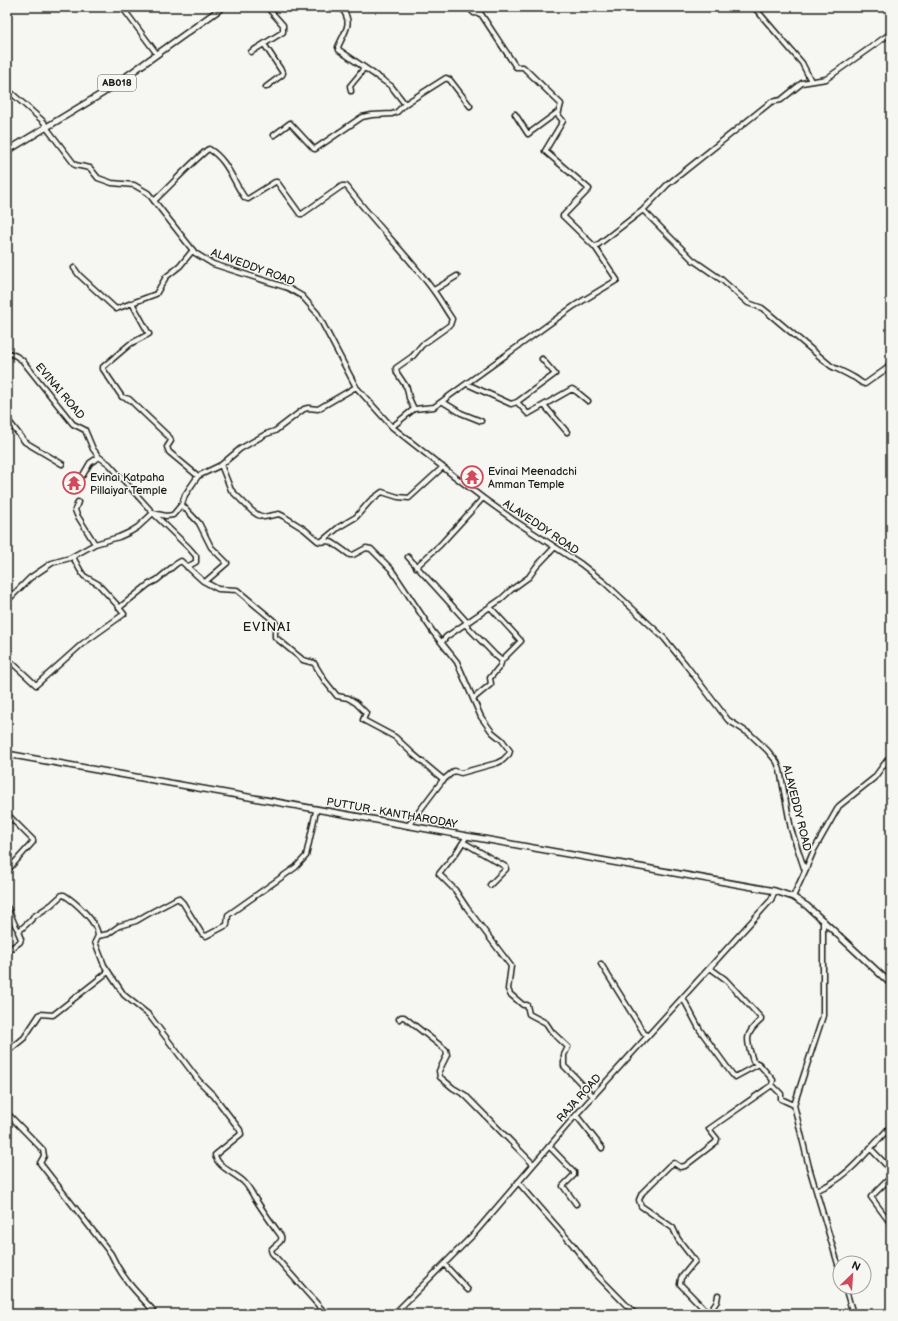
<svg xmlns="http://www.w3.org/2000/svg" width="898" height="1321" font-family="'Balsamiq Sans',sans-serif">
<style>
.lines{fill:none;stroke-linecap:round;stroke-linejoin:round}
.minor-casing{stroke:#1c1c1c;stroke-width:7}
.major-casing{stroke:#1c1c1c;stroke-width:8}
.minor{stroke:#f6f6f2;stroke-width:4}
.major{stroke:#f6f6f2;stroke-width:5}
.labels{text-anchor:middle;dominant-baseline:central;stroke-width:3;stroke-linejoin:round;paint-order:stroke}
.shield{fill:#f6f6f2;stroke:#5d5d5c;stroke-width:1}
.shield-label{font-size:10px;font-weight:bold;fill:#1c1c1c}
.street-label{font-size:11px;fill:#1c1c1c;stroke:#f6f6f2}
.poi-label{font-size:11px;fill:#1c1c1c;stroke:#f6f6f2;text-anchor:start}
.quarter-label{font-size:13px;letter-spacing:1px;fill:#1c1c1c;stroke:#f6f6f2}
</style>
<rect width="100%" height="100%" fill="#f6f6f2"/>
<filter id="ink" filterUnits="userSpaceOnUse"><feTurbulence type="fractalNoise" baseFrequency=".025" numOctaves="2"/><feDisplacementMap in="SourceGraphic" scale="8" xChannelSelector="R" yChannelSelector="G"/><feConvolveMatrix kernelMatrix="1 2 1 2 8 2 1 2 1" color-interpolation-filters="sRGB"/></filter>
<g filter="url(#ink)">
<g class="lines">
<g class="minor-casing">
<path id="minor" d="M122,7L157,54
M341,7C354,24 345,30 338,47L339,50L381,79L391,86L405,104
M468,7L474,13L481,14L516,67H523L561,104L558,115L563,121L545,151L589,189L563,216L595,247
M754,7L802,63L811,81
M264,44L283,73L282,75L266,87
M251,52L283,32V25L267,7
M7,89L44,122L46,127L75,165L90,168L98,178L112,183L134,185L148,193L195,253L213,264L288,288L302,296L317,313L356,387L392,427L454,476L483,498L515,521L581,564L605,583L664,638L686,665L728,720L750,734L767,750L777,762L780,770L791,829L805,871L793,897
M351,91L350,86L360,74L364,67
M515,114L528,134L558,112
M274,135L290,123L314,149H315L362,117L372,115L392,114L397,112L405,104L446,78L450,80L470,106
M154,201C172,184 188,166 207,150L209,149C228,160 233,182 245,198L248,199L275,182H277L300,214H302L342,186H346L348,188C375,224 407,254 433,290C440,299 445,309 452,319L450,325L422,345L413,356L396,368L397,373L407,388L409,398L414,409
M643,210L693,260L722,280L748,303L762,308L767,312L831,366C839,370 846,373 853,377C858,379 860,383 865,384L886,369L891,361
M74,268L79,275L116,309L156,294L166,277L180,266L193,250
M434,290L457,276
M132,303L149,334L130,344L103,367V369L122,397L129,399L170,438L171,441L167,447L169,452L198,476
M7,352L16,356L22,360L73,424L85,430L93,449L99,457L109,464L153,513L189,548L196,556V562L187,567
M467,384L511,404L517,402L555,374L542,359
M443,402L461,413L481,421
M517,402L528,414L572,389L577,392L588,401
M544,405L567,432
M7,419L25,442L62,464
M392,427L414,409L434,407L574,306L617,280L595,247L643,210L667,185L771,102L781,100L802,83L826,79L891,33
M221,465L231,490L252,511L258,515L264,517L279,514L283,516L304,529L318,541C322,543 326,540 331,542C337,545 344,551 350,555H353L366,548L371,549L391,569L433,632L457,662L481,717L492,732L502,740L510,751L509,754L503,760L497,763L461,773L454,771L442,781L408,826
M83,475L90,463L99,457
M78,502L75,510L77,515L95,544
M182,505L199,523L211,547L227,563L205,582
M322,541L339,527L356,517L370,501L382,492L398,497L409,498L443,467
M73,557L80,570L84,576L98,584L120,608
M408,557L467,622
M416,567L440,545L483,498
M7,601L30,578L52,563L70,558L95,544L119,537L130,532L138,527L153,513L166,516L173,515L182,504L185,495L198,476L221,465L240,449L266,434L275,431L304,409L308,408L318,409L356,387
M465,624L495,655L501,660
M442,642L446,637L500,600L511,590L529,577L536,567L555,547
M7,658L36,685L82,644L124,614L119,608L149,584L157,580L176,564L181,561L203,581L218,589L237,590L274,621L277,625L275,632V637L303,660L314,663L325,681L337,696L348,698L356,703L366,713L363,720L395,737L413,754L444,780
M474,698L491,684L490,678L500,666L502,660L521,641L490,607
M316,811L306,856L296,867L228,915L227,925L206,936L202,934L183,903L178,898L148,914L136,921L119,926L108,934L98,936L95,942L104,965L124,995L149,1015L199,1081L214,1096L240,1130L241,1134L215,1155C218,1168 235,1173 244,1182C250,1188 253,1196 258,1203C265,1214 273,1225 281,1236C283,1243 275,1244 271,1250L272,1253L326,1314
M7,814L33,840V842L7,871
M467,836L456,853L439,874L455,890L467,908L511,966L508,989L510,994L523,1005H527L529,1014L546,1023L552,1032L568,1047L564,1055V1066L574,1076L593,1096
M463,842L506,867V869L490,885
M805,871L814,850L839,806L874,778L891,755
M7,907C12,915 13,924 19,931
M823,920V1016L794,1105L809,1167L840,1271
M7,951L20,942L21,939L18,932L31,920L33,917L51,905L62,895H64C75,902 98,922 98,936
M601,964L644,1033L648,1036
M710,968L725,979L761,1018V1020C743,1035 747,1041 753,1061L759,1064L773,1080L772,1085L781,1094V1099L794,1105
M683,998L700,1030L732,1074L735,1077L759,1064
M399,1019L401,1017H404L446,1050L447,1055L439,1071L440,1077L453,1088L465,1095L533,1164
M7,1052L24,1038L40,1014L53,1015L108,972
M7,1113L43,1150L44,1156L40,1163L111,1254C122,1278 135,1291 153,1310L152,1314
M576,1115L602,1148
M549,1146L574,1172V1175L563,1186L576,1204
M870,1148L891,1170
M891,1177L871,1197L891,1224
M518,1182L573,1245L593,1271L635,1314
M816,1190C846,1181 870,1148 891,1126
M444,1264L468,1290
M7,1283V1284
M845,1287L853,1314
M708,1313L680,1284L681,1278L695,1261L678,1239L673,1228L641,1206L639,1200L642,1193L669,1166L674,1163L680,1167L685,1166L716,1142L717,1139L709,1129L772,1085
M394,1314L474,1234L576,1115L771,900L775,891
M708,1314L717,1301L718,1295"/>
</g>
<g class="major-casing">
<path id="major" d="M7,151L103,93L223,7
M7,754C263,801 519,846 775,891L793,897L807,906L891,984"/>
</g>
<use href="#minor" class="minor"/>
<use href="#major" class="major"/>
</g>
</g>
<defs>
<g id="temple-ring" transform="scale(1.15)"><circle r="9.5" fill="#f6f6f2" stroke="#d1495b" stroke-width="1.5"/><path d="M0-6L5-2H3V0L6.5 2.5H4V6H1.5V3h-3V6H-4V2.5H-6.5L-3 0V-2H-5Z" fill="#d1495b"/></g>
</defs>
<g fill-rule="evenodd">
<use href="#temple-ring" x="472" y="477"/>
<use href="#temple-ring" x="74" y="483"/>
</g>
<g class="labels">
<rect class="shield" x="98" y="75" width="38" height="16" rx="3"/>
<g class="shield-label">
<text x="117" y="83">AB018</text>
</g>
<g class="street-label">
<text transform="translate(253 267) rotate(20)">ALAVEDDY ROAD</text>
<text transform="translate(60 391) rotate(50)">EVINAI ROAD</text>
<text transform="translate(541 527) rotate(34)">ALAVEDDY ROAD</text>
<text transform="translate(797 808) rotate(76)">ALAVEDDY ROAD</text>
<text transform="translate(392 813) rotate(10)">PUTTUR - KANTHARODAY</text>
<text transform="translate(579 1098) rotate(-48)">RAJA ROAD</text>
</g>
<g class="poi-label">
<text x="488" y="471">Evinai Meenadchi<tspan x="488" dy="13">Amman Temple</tspan></text>
<text x="90" y="477">Evinai Katpaha<tspan x="90" dy="13">Pillaiyar Temple</tspan></text>
</g>
<g class="quarter-label">
<text x="267" y="627">EVINAI</text>
</g>
</g>
<rect width="898" height="1321" fill="none" stroke="#f6f6f2" stroke-width="24"/>
<rect x="12" y="12" width="874" height="1297" fill="none" stroke="#1c1c1c" stroke-width="1.5" filter="url(#ink)"/>
<g transform="translate(852 1275) rotate(25)"><circle r="19" fill="#f6f6f2" stroke="#9f9f9c"/>
<path d="M0-3L7 15L0 10L-7 15Z" fill="#d1495b"/>
<text y="-6" font-size="11" font-weight="bold" text-anchor="middle" fill="#1c1c1c">N</text>
</g>
</svg>
